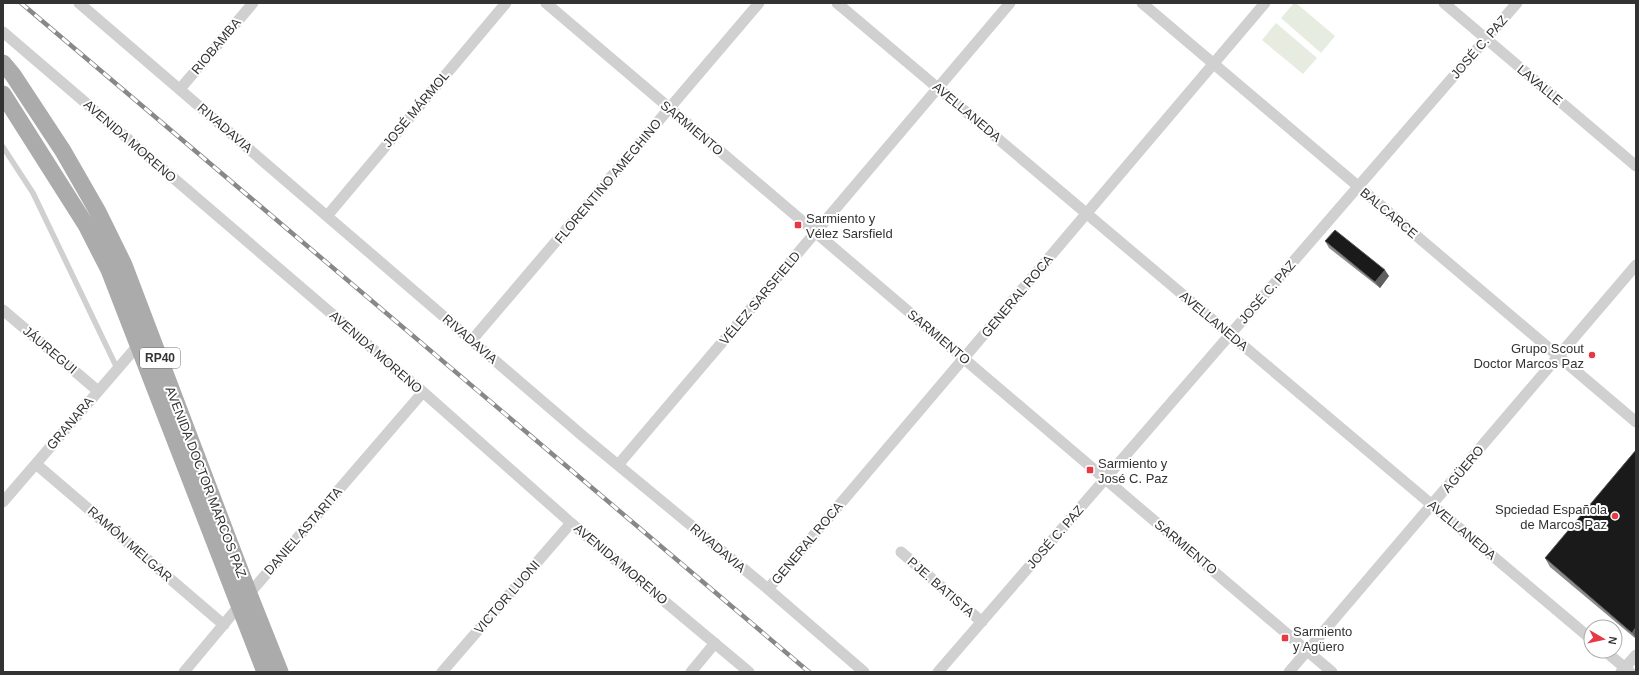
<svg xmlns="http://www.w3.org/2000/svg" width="1639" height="675" font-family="Arial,sans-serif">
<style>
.green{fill:#e6ecdf}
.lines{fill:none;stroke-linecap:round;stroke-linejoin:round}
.lane{stroke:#d0d0d0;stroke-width:5.5}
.street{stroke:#d0d0d0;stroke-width:11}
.primary{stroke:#ababab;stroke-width:17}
.rail-casing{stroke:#888;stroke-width:4.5}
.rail{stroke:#fff;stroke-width:3;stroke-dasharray:9;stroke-linecap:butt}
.wall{fill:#8c8c8c}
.shaded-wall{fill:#5f5f5f}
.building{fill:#1a1a1a;stroke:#5f5f5f}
.poi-dot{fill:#e63946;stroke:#fff;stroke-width:1.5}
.labels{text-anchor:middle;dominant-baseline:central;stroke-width:4;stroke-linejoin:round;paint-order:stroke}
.shield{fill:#fff;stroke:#707070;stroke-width:1}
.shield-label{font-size:12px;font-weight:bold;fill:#333}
.street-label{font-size:13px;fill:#333;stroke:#fff}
.poi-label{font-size:13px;fill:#333;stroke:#fff;text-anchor:start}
</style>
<rect width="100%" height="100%" fill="#fff"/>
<path class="green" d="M1294,3H1296L1335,36L1321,53L1281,18Z
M1276,23L1317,58L1303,74L1262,40Z"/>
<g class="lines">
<path class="lane" d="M3,147L33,193L117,368"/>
<path class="street" d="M79,3L584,437L768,589L864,672
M546,3L1332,672
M837,3L1591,639
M1142,3L1636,422
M1444,3L1636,166
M3,32L423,392L571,523L749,672
M180,89L253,3
M327,216L506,3
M3,310L98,391
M472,340L759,3
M36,464L224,625
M618,465L1010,3
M3,502L139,344
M901,552L982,622
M768,589L1265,3
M1605,651L1630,672
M184,672L249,594L423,392
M442,672L571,523
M691,672L715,643
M938,672L1517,3
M1289,672L1636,265
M1621,672L1636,655"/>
<path class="primary" d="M3,63L13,75L63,151L98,212L124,265L249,594L280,672
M3,94L86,225L109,270L265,672"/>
<g class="rail-casing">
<path id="rail" d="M21,3L809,672"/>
</g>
<use href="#rail" class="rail"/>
</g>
<path class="wall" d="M1325,241L1389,276L1380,288L1329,248Z
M1636,450V639L1550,567L1545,558Z"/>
<path class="shaded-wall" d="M1385,270L1389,276L1380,288L1375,282Z
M1636,627V638L1632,633Z"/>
<path class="building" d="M1335,230L1385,270L1375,282L1325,241Z
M1636,450V627L1632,633L1545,558Z"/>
<g class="poi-dot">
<rect x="794" y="221" width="8" height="8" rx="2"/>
<circle cx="1592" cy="355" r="4"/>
<rect x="1086" y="466" width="8" height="8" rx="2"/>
<circle cx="1615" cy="516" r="4"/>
<rect x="1281" y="634" width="8" height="8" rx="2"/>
</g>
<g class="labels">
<rect class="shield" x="140" y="348" width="40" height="20" rx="3"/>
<g class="shield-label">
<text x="160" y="358">RP40</text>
</g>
<g class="street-label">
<text transform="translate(216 46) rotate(-50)">RIOBAMBA</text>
<text transform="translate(1479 47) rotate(-49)">JOSÉ C. PAZ</text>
<text transform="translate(1540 85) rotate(40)">LAVALLE</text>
<text transform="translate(416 109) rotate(-50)">JOSÉ MÁRMOL</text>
<text transform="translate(967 112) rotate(40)">AVELLANEDA</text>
<text transform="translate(225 128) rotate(41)">RIVADAVIA</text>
<text transform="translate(692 128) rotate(40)">SARMIENTO</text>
<text transform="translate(130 141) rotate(41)">AVENIDA MORENO</text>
<text transform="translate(608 181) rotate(-50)">FLORENTINO AMEGHINO</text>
<text transform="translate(1389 213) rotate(40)">BALCARCE</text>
<text transform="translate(1267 292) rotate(-49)">JOSÉ C. PAZ</text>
<text transform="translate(1017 296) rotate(-50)">GENERAL ROCA</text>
<text transform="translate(760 298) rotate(-50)">VÉLEZ SARSFIELD</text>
<text transform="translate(1214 321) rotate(40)">AVELLANEDA</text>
<text transform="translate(939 337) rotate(40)">SARMIENTO</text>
<text transform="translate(470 339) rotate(41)">RIVADAVIA</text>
<text transform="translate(50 350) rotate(40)">JÁUREGUI</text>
<text transform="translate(376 352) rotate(41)">AVENIDA MORENO</text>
<text transform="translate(70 423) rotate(-50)">GRANARA</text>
<text transform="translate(1463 469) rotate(-50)">AGÜERO</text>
<text transform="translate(206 482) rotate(69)">AVENIDA DOCTOR MARCOS PAZ</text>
<text transform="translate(1462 530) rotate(40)">AVELLANEDA</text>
<text transform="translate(303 531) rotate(-49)">DANIEL ASTARITA</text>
<text transform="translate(1055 537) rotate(-49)">JOSÉ C. PAZ</text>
<text transform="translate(807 543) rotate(-50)">GENERAL ROCA</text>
<text transform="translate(130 544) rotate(41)">RAMÓN MELGAR</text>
<text transform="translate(1186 547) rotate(40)">SARMIENTO</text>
<text transform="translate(718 548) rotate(40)">RIVADAVIA</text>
<text transform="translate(621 564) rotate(40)">AVENIDA MORENO</text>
<text transform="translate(941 587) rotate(41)">PJE. BATISTA</text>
<text transform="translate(507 597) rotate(-49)">VICTOR LUONI</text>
</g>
<g class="poi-label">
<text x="806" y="218">Sarmiento y<tspan x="806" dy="15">Vélez Sarsfield</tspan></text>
<text x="1584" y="348" text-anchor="end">Grupo Scout<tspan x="1584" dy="15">Doctor Marcos Paz</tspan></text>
<text x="1098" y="463">Sarmiento y<tspan x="1098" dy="15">José C. Paz</tspan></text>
<text x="1607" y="509" text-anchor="end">Spciedad Española<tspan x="1607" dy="15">de Marcos Paz</tspan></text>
<text x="1293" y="631">Sarmiento<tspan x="1293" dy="15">y Agüero</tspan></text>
</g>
</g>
<rect width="1639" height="675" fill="none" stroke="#333333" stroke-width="8"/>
<g transform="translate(1603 639) rotate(99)"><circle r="19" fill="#ffffff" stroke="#adadad"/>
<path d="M0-3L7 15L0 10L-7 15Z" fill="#e63946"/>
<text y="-6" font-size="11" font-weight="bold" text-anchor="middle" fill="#333333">N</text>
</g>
</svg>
